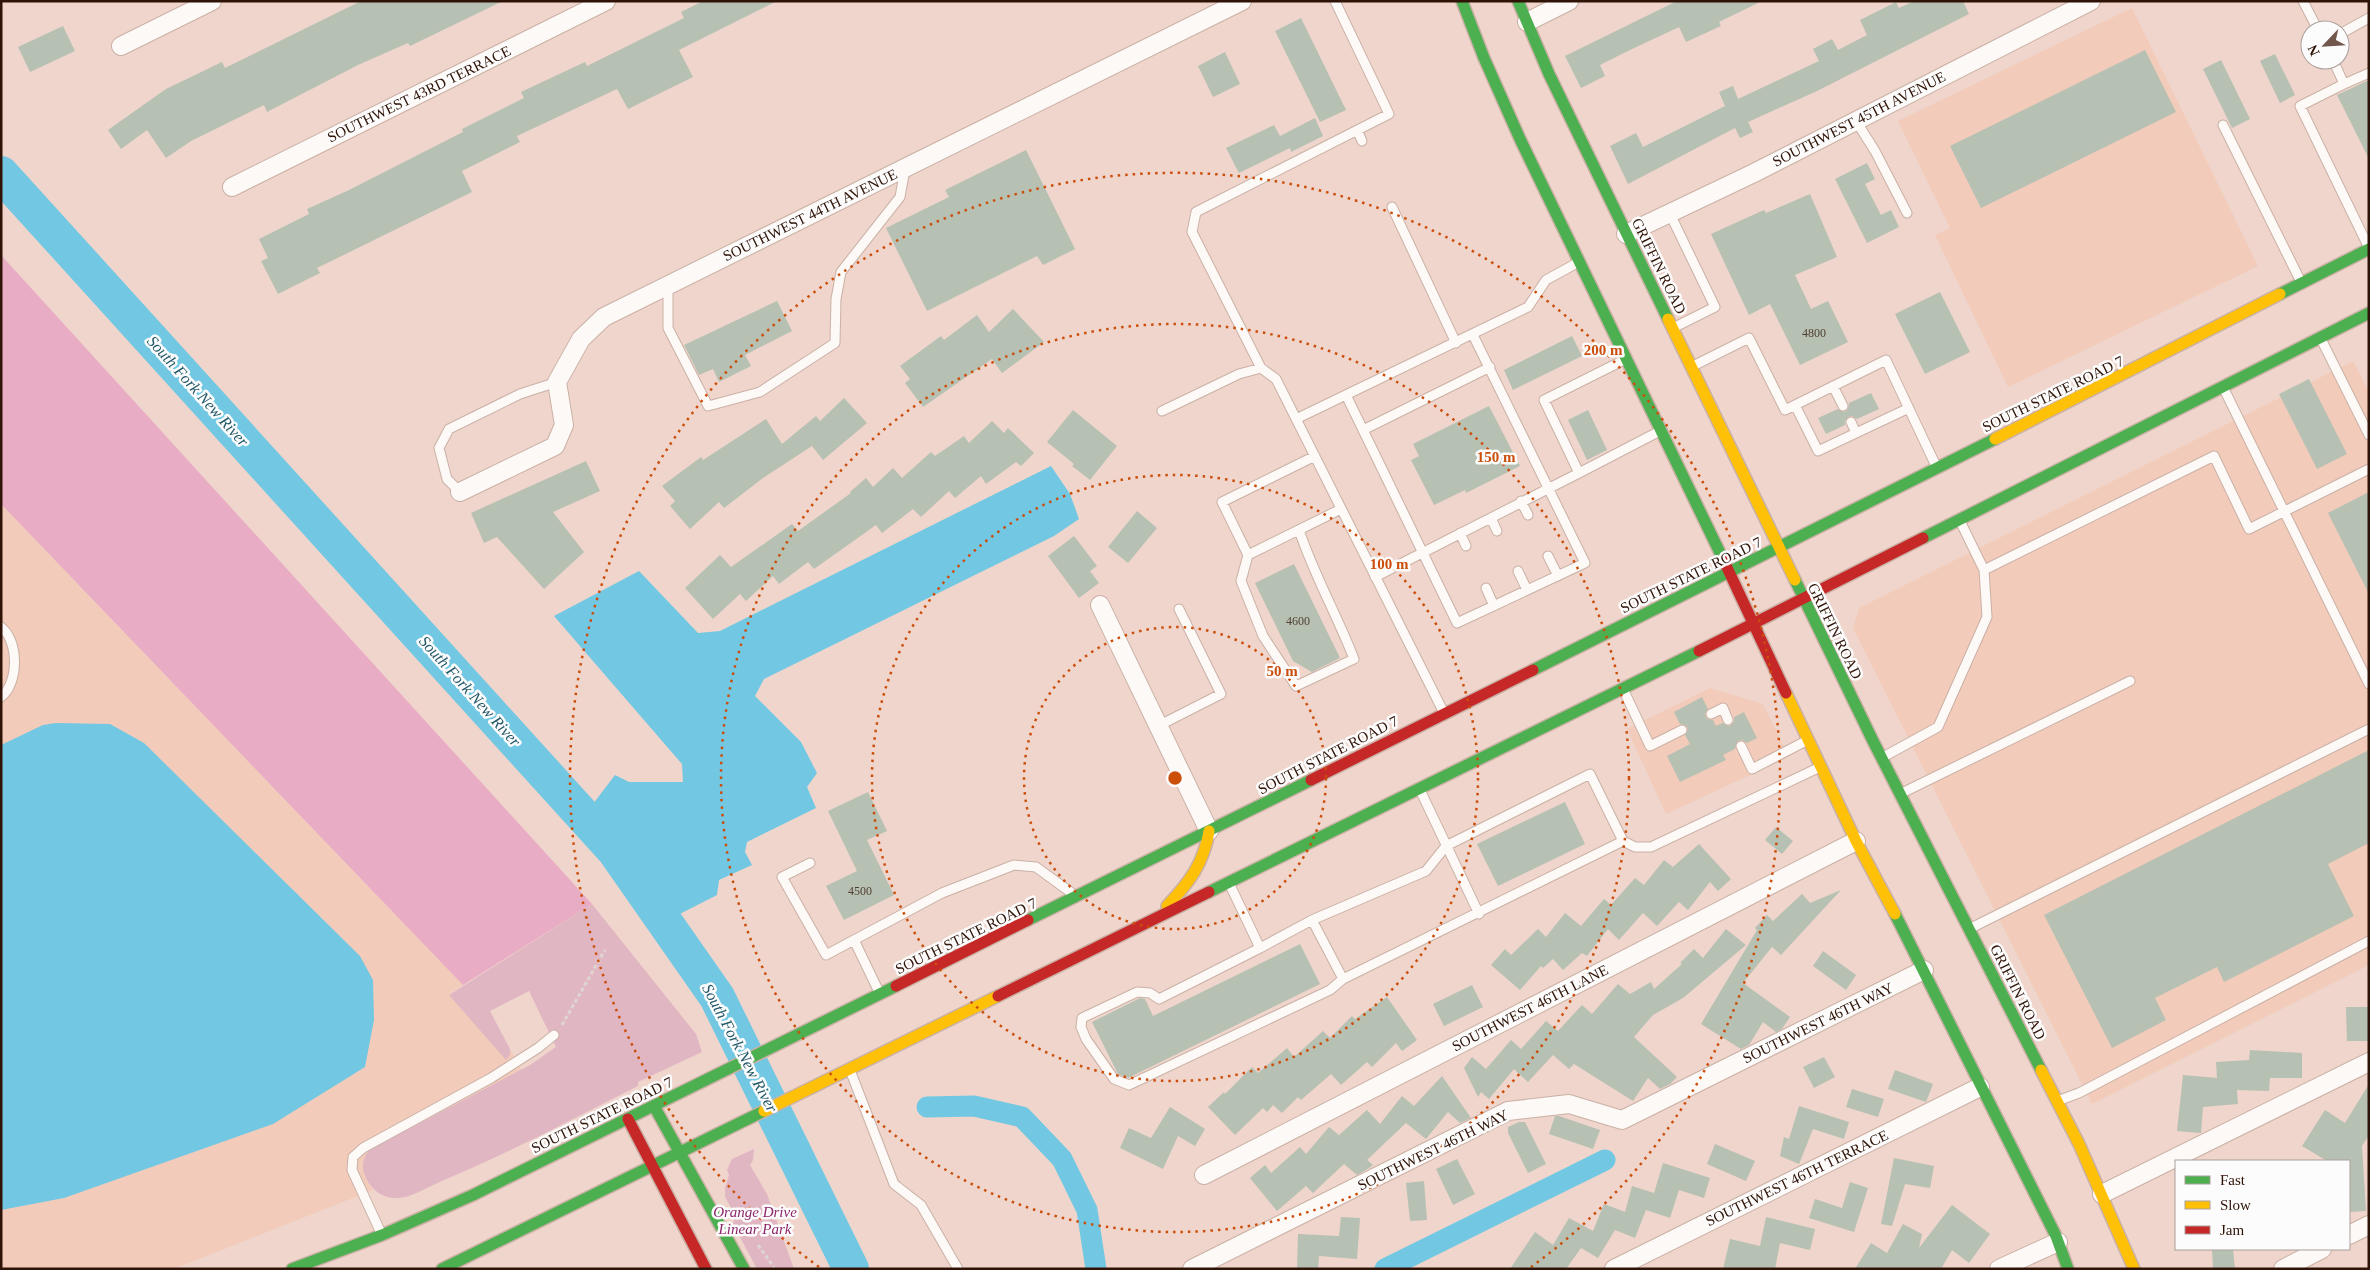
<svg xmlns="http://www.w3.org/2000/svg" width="2370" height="1270" font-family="'Times New Roman',serif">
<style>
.built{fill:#f2cbba}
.green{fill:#e1b6c3}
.forest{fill:#e9acc5}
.water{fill:#72c8e3}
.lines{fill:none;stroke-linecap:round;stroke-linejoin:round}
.canal{stroke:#72c8e3;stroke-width:21}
.river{stroke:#72c8e3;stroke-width:36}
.building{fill:#b6c1b3}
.lane-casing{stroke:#cab0a5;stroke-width:11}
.street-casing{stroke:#cab0a5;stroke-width:20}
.fast-casing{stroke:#cab0a5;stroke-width:14}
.slow-casing{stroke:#cab0a5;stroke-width:14}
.jam-casing{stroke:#cab0a5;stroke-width:14}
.path{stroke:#ded5d1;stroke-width:3;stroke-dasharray:4 2.5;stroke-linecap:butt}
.lane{stroke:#fdf9f7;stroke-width:9}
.street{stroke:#fdf9f7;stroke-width:18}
.fast{stroke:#4caf50;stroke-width:11}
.slow{stroke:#ffc107;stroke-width:11}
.jam{stroke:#c62828;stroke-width:11}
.ring{fill:none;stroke:#cc4e0b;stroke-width:2.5;stroke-dasharray:2.5 5}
.labels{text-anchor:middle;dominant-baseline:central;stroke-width:5;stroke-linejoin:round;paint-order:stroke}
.number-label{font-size:12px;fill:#513e32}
.street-label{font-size:15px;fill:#2f1307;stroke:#fcfcfc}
.park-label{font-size:15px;font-style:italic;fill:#8e276c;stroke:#fcfcfc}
.water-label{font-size:16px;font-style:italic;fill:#225768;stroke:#fcfcfc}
.centre{fill:#cc4e0b;stroke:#fcfcfc;stroke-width:2.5}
.ring-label{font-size:15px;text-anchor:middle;font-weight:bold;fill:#cc4e0b;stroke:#fcfcfc;stroke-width:5;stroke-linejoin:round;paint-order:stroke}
</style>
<rect width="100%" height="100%" fill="#efd5cb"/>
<path class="built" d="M2132,8L2258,266L2008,387L1935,235L1950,228L1898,121Z
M2353,361L2369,392V965L2092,1104L1853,628L1859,608Z
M1,504L463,985L449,994L510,1055V1049L521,1070L369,1150L367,1181L373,1190L174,1269H1Z
M1710,688L1763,704L1789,757L1666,814L1627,729Z"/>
<path class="green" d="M592,904L696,1034L702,1052L638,1082V1086C573,1119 509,1153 442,1181C429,1186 413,1197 399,1198C384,1199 372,1191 366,1178C361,1166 362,1160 369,1150L530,1065L556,1047L529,991L490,1011L510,1049V1055L506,1060L449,995Z
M754,1149L753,1160L750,1165L767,1194L794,1269H757L733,1224L735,1215L725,1197V1188L729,1175L727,1170L732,1159Z"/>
<path class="forest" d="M1,255L592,904L463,985L1,504Z"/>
<path class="water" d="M1051,466L1070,494L1079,519L1054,536L764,679L755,696L801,742L817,773L807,787L816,808L747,842L745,852L752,865L719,880L717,895L664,922L615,851L593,804L615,775L629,782H683L682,764L554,616L639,571L698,633L720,631Z
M56,723L110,724L144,743L360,956L373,980L374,1020L365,1067L273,1124L64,1198L1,1210V745L43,725Z"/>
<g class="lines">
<path class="canal" d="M927,1107L974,1106L1022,1117L1062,1159L1087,1210L1096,1269
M1385,1269L1605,1160"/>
<path class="river" d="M1,174L615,851L717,997L851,1269"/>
</g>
<path class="building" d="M361,1H503L410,46L408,43L358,65L267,112L264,105L191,141L166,158L147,130L121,149L108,130L166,89L222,62L225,68Z
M703,1H777L679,50L693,77L628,109L617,89L517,136L520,142L462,171L472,192L317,268L320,273L278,294L261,261L268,258L259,239L309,214L307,209L349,190L463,132L462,129L524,98L521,92L585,62L587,66L684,18L681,12Z
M1677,1H1762L1719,22L1721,26L1686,42L1679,27L1630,50L1600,65L1605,76L1581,88L1565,56Z
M1914,1H1963L1969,14L1817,91L1748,122L1753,132L1740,138L1735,128L1628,184L1610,146L1636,133L1643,147L1725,106L1719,92L1733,86L1738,99L1819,61L1813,49L1832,39L1838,50L1867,35L1860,20L1896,2L1899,8Z
M1301,18L1346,110L1320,122L1275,31Z
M63,26L75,51L30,72L18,47Z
M2145,50L2176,112L1981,208L1950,146Z
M1225,52L1240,84L1213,97L1198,66Z
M2275,54L2295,95L2280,103L2260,61Z
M2221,60L2250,119L2232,128L2203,69Z
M2369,80V159L2337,95Z
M1315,118L1323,136L1291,152L1290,148L1239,173L1226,148L1274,125L1280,136Z
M1026,150L1075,249L1043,265L1037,256L927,311L886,228L949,197L945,190Z
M1867,163L1875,179L1865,184L1881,215L1891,210L1899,227L1867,243L1835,179Z
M1810,194L1837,257L1795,275L1811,309L1828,301L1848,342L1800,365L1770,304L1749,315L1711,234L1764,210L1766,213Z
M1940,292L1970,352L1925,374L1895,314Z
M777,301L792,331L745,355L751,366L719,382L713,369L699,375L684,345Z
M1013,309L1044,342L1002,373L992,359L923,407L905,383L910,379L900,366L941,336L944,340L977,315L989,332Z
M1572,336L1582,356L1513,390L1504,370Z
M2309,379L2347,454L2317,469L2279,394Z
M1871,393L1879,409L1857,419L1852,416L1848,417L1845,421V425L1826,434L1818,418L1838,409L1845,412L1848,409L1849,403Z
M844,398L867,423L823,460L812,446L763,478L724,508L719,502L690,529L670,506L675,501L662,486L701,457L703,460L766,419L782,444L816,416L820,421Z
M1489,406L1520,466L1466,493L1465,490L1434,505L1411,460L1419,456L1413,444Z
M1073,410L1117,446L1090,480L1072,466L1074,464L1047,442Z
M1588,410L1607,450L1587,460L1568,420Z
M992,421L1004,433L1008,428L1034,453L1021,466L1016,462L986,484L981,476L955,498L949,491L921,517L913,509L882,533L876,525L814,569L808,562L779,584L773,576L746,601L740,594L713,619L685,588L720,555L731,567L792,524L798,531L851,493L850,492L866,478L873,487L893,468L902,478L931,452L935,456L964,436L969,443Z
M586,461L600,491L553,512L584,552L544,589L497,537L484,543L471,513Z
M2369,492V594L2328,513Z
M1137,511L1157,528L1128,563L1108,547Z
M1074,536L1097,566L1090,571L1099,583L1079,598L1048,556Z
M1294,564L1340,658L1312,672L1293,661L1255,583Z
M1702,697L1708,709L1705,714L1707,719L1713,720L1716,726L1722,723L1730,726L1734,721V717L1744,712L1757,738L1747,743L1742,740L1738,741L1735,749L1723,755L1726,760L1680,782L1667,756L1690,744L1685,735L1688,728L1685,725L1680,724L1674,712Z
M2369,750V843L2328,864L2354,916L2224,982L2217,967L2155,998L2166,1020L2112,1048L2044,915Z
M868,792L887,831L867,840L894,895L844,920L826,886L857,871L828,811Z
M1565,802L1585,844L1498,886L1477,844Z
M1776,827L1793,841L1782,854L1765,840Z
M1699,844L1731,879L1718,891L1710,882L1688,910L1679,902L1657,926L1643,913L1619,940L1608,929L1587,956L1582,953L1563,970L1553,959L1543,968L1541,966L1520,990L1491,965L1505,949L1511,955L1538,929L1546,937L1565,913L1581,926L1604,899L1611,905L1635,878L1644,885L1664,860L1673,867Z
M1841,890L1781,955L1772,947L1743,983L1790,1017L1782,1029L1776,1032L1763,1022L1749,1045L1741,1049L1701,1024L1757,930L1755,928L1767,915L1773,921L1802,894L1810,903Z
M1726,929L1746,945L1683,998L1653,1015L1634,1037L1677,1077L1670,1084L1660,1089L1648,1078L1633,1101L1574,1064L1569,1069L1553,1055L1528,1082L1514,1069L1489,1099L1481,1092L1478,1097L1464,1068L1472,1057L1486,1069L1511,1040L1521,1049L1546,1021L1558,1031L1582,1005L1592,1014L1618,984L1630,994L1651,982L1654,989L1682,964L1680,963L1694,949L1703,958Z
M1300,944L1320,984L1128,1078L1118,1074L1092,1022L1140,998L1145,999L1153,1016Z
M1823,951L1856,975L1846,990L1813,966Z
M1472,985L1483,1007L1444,1026L1433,1004Z
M1387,997L1417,1040L1402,1051L1396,1043L1372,1067L1367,1062L1341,1085L1331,1074L1301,1100L1298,1097L1282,1113L1273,1105L1267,1112L1263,1108L1235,1135L1208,1107L1224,1092L1225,1094L1252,1067L1258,1073L1287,1048L1294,1057L1323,1031L1330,1038L1352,1016L1355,1019Z
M2346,1007H2368V1041H2347Z
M2250,1050L2302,1053V1078H2270L2269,1091L2237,1090L2238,1104L2203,1107L2201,1133L2177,1131L2183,1075L2217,1078L2216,1062L2249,1060Z
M1824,1057L1835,1077L1814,1088L1803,1067Z
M1895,1070L1933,1084L1926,1102L1888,1089Z
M1442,1076L1471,1118L1460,1123L1448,1112L1426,1139L1406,1123L1367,1160L1373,1165L1369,1168L1357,1175L1344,1164L1313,1193L1306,1186L1277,1211L1250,1178L1265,1165L1271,1173L1300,1147L1306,1154L1329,1127L1339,1135L1367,1110L1380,1124L1402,1096L1414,1106Z
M2369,1084V1135L2362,1146L2366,1211L2349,1212V1161H2327L2302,1146L2325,1110L2345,1123Z
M1852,1089L1884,1099L1878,1117L1846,1107Z
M1799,1106L1849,1122L1844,1139L1813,1129L1799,1164L1780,1156L1784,1137L1789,1139Z
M1170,1107L1205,1129L1195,1146L1178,1136L1163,1169L1120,1148L1129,1128L1151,1138Z
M1555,1116H1559L1600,1130L1593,1149L1549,1134Z
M1519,1122H1525L1546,1164L1528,1173L1508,1133V1127Z
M1715,1144L1755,1161L1746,1181L1707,1164Z
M1894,1158L1934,1166L1930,1188L1905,1184L1892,1226L1881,1224Z
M1457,1159L1475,1194L1453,1205L1436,1169Z
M1663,1163L1710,1178L1704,1198L1679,1190L1670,1218L1646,1210L1635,1238L1615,1230L1598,1258L1581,1248L1566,1269H1510L1535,1232L1553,1245L1569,1218L1593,1231L1604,1204L1625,1212L1632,1186L1654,1193Z
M1424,1181L1427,1220L1410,1221L1406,1183Z
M1850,1182L1868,1188L1854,1232L1809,1218L1815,1199L1842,1208Z
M1952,1205L1990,1234L1969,1263L1952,1250L1941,1269H1855L1871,1243L1887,1253L1903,1224L1922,1234L1919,1248Z
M1341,1217L1360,1218L1357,1259L1319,1256L1318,1269H1297L1298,1234L1339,1236Z
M1766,1217L1815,1229L1810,1250L1780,1243L1775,1269H1723L1730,1239L1760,1246Z
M2212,1249H2233L2235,1269H2213Z"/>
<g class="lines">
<g class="lane-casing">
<path id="lane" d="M2303,1L2318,30
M2340,34L2369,18
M2333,60L2344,84L2369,73
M2344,84L2300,106L2369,248
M1856,121L1875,151L1907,213
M2223,125L2300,280
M1357,130L1362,141
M1392,207L1456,343
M1670,214L1715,307L1675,327
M668,286V328L708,406L760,392L835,343L836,299L841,272L900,197L905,169
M2322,341L2369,435
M1624,360L1544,400L1579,473L1658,432
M1693,366L1749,338L1785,410L1886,360L1936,466
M1261,368L1192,232L1196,212L1389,114L1335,1
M1833,386L1843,406
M2224,389L2369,684
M1346,395L1457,623L1585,563L1473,335
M1795,405L1818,451L1909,408
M1162,411L1239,374L1261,368L1276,379L1443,711
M1296,419L1528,307L1546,280L1577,263
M1851,422L1856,433
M1363,430L1490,367
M1315,456L1222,502L1248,555L1341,509
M460,492L447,479L439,448L449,429L520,394L557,382
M1521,501L1528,515
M1491,518L1497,531
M1961,523L1984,570
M1460,533L1466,546
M1248,555L1241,581L1263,636L1296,686L1354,659C1337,615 1314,575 1299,530
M1548,556L1558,576
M1518,571L1527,590
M1375,577L1579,473
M1486,588L1494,606
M1,627C19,641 19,683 1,697
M1624,691L1650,746L1682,730
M1711,714L1723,708L1728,720
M1158,726L1221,694L1179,609
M1741,746L1752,769L1806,741
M1885,756L1938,727L1987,617L1984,570L2214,456L2249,529L2369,469
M1590,774L1623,841L1343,979L1312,920L1426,871L1446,846Z
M1421,792L1479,914
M1902,793L2130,681
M1623,841L1635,847H1651L1818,768
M810,863L782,877L826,955L854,940L879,992
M1230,885L1260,948L1312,920
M1971,928L2369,729
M854,940L942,893L1014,865L1036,867L1073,894
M1260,948L1159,999L1150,993L1137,992L1082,1018L1081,1027L1086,1039L1114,1079L1129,1085L1330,990L1343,979
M850,1070L894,1184L921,1205L958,1269
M2060,1100L2079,1093L2369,941
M381,1233L352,1170L353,1157L363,1148L491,1078L538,1048L554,1035"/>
</g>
<g class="street-casing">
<path id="street" d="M1527,22L1569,1
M121,46L212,1
M232,187L606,1
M1626,234L1754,173L2091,1
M460,492L555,446L564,425L557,382L581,339L604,317L1242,1
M1100,605L1209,831
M1204,1175L1856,841
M2102,1194L2369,1062
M2349,1235L2369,1225
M1192,1269L1508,1111L1569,1104L1622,1120L1924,970
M1614,1269L1980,1087
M1999,1269L2058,1242
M2283,1269L2322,1249"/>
</g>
<g class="fast-casing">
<path id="fast" d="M1462,1L1484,58L1520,139L1723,559
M1518,1L1549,74L1668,319
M2280,294L2369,249
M1923,538L2369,313
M1795,580L1873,741L2041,1070
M1533,670L1995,439
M1209,892L1699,651
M1895,914L2056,1236L2068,1269
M1028,920L1311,780
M654,1106L744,1269
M292,1269L382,1235L473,1195L896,986
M442,1269L764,1111"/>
</g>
<g class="slow-casing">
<path id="slow" d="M1668,319L1795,580
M1995,439L2280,294
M1786,693L1856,841L1895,914
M1167,906C1189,883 1204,863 1209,831
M2041,1070L2079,1144L2134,1269
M764,1111L998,996"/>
</g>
<g class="jam-casing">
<path id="jam" d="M1723,559L1786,693
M1699,651L1923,538
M1311,780L1533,670
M896,986L1028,920
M998,996L1209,892
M628,1119L706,1269"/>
</g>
<path class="path" d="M562,1025L605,950
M758,1245L775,1269"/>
<use href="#lane" class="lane"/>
<use href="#street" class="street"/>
<use href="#fast" class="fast"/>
<use href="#slow" class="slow"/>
<use href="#jam" class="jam"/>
</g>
<g class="ring">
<circle cx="1175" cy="778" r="151"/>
<circle cx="1175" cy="778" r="303"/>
<circle cx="1175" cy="778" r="454"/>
<path d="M819 1267A605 605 0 1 1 1531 1267"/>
</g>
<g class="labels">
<g class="number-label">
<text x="1814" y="333">4800</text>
<text x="1298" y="621">4600</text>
<text x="860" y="891">4500</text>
</g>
<g class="street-label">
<text transform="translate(419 94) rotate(-26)">SOUTHWEST 43RD TERRACE</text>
<text transform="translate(1859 119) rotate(-27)">SOUTHWEST 45TH AVENUE</text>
<text transform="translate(810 215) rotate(-26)">SOUTHWEST 44TH AVENUE</text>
<text transform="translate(1659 266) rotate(64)">GRIFFIN ROAD</text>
<text transform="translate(2053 394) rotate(-26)">SOUTH STATE ROAD 7</text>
<text transform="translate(1691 575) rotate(-26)">SOUTH STATE ROAD 7</text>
<text transform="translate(1835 631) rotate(64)">GRIFFIN ROAD</text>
<text transform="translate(1328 755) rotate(-27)">SOUTH STATE ROAD 7</text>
<text transform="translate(966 936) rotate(-26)">SOUTH STATE ROAD 7</text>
<text transform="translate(2018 992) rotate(63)">GRIFFIN ROAD</text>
<text transform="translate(1530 1008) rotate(-27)">SOUTHWEST 46TH LANE</text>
<text transform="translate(1818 1023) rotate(-26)">SOUTHWEST 46TH WAY</text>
<text transform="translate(602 1115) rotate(-26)">SOUTH STATE ROAD 7</text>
<text transform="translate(1433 1150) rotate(-26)">SOUTHWEST 46TH WAY</text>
<text transform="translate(1797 1178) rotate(-26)">SOUTHWEST 46TH TERRACE</text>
</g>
<g class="park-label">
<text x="755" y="1212">Orange Drive<tspan x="755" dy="17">Linear Park</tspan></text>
</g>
<g class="water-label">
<text transform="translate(198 391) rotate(48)">South Fork New River</text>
<text transform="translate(470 691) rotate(48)">South Fork New River</text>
<text transform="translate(740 1048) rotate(62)">South Fork New River</text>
</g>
</g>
<circle cx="1175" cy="778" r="8" class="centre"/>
<g class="ring-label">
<text x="1603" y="355">200 m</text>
<text x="1496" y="462">150 m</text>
<text x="1389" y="569">100 m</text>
<text x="1282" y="676">50 m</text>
</g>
<rect width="2370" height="1270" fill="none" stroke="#2f1307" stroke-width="5"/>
<rect x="2175" y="1160" width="175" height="90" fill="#fcfcfc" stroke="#aa9f9a"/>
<rect x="2185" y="1176" width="25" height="8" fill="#4caf50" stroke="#aa9f9a"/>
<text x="2220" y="1185" font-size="15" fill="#2f1307">Fast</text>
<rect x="2185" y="1201" width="25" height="8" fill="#ffc107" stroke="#aa9f9a"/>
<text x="2220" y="1210" font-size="15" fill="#2f1307">Slow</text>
<rect x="2185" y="1226" width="25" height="8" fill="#c62828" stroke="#aa9f9a"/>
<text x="2220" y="1235" font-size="15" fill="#2f1307">Jam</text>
<g transform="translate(2325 45) rotate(245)"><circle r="24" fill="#fcfcfc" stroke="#aa9f9a"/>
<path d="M0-4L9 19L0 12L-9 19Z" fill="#72574c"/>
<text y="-8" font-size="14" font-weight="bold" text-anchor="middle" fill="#2f1307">N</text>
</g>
</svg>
